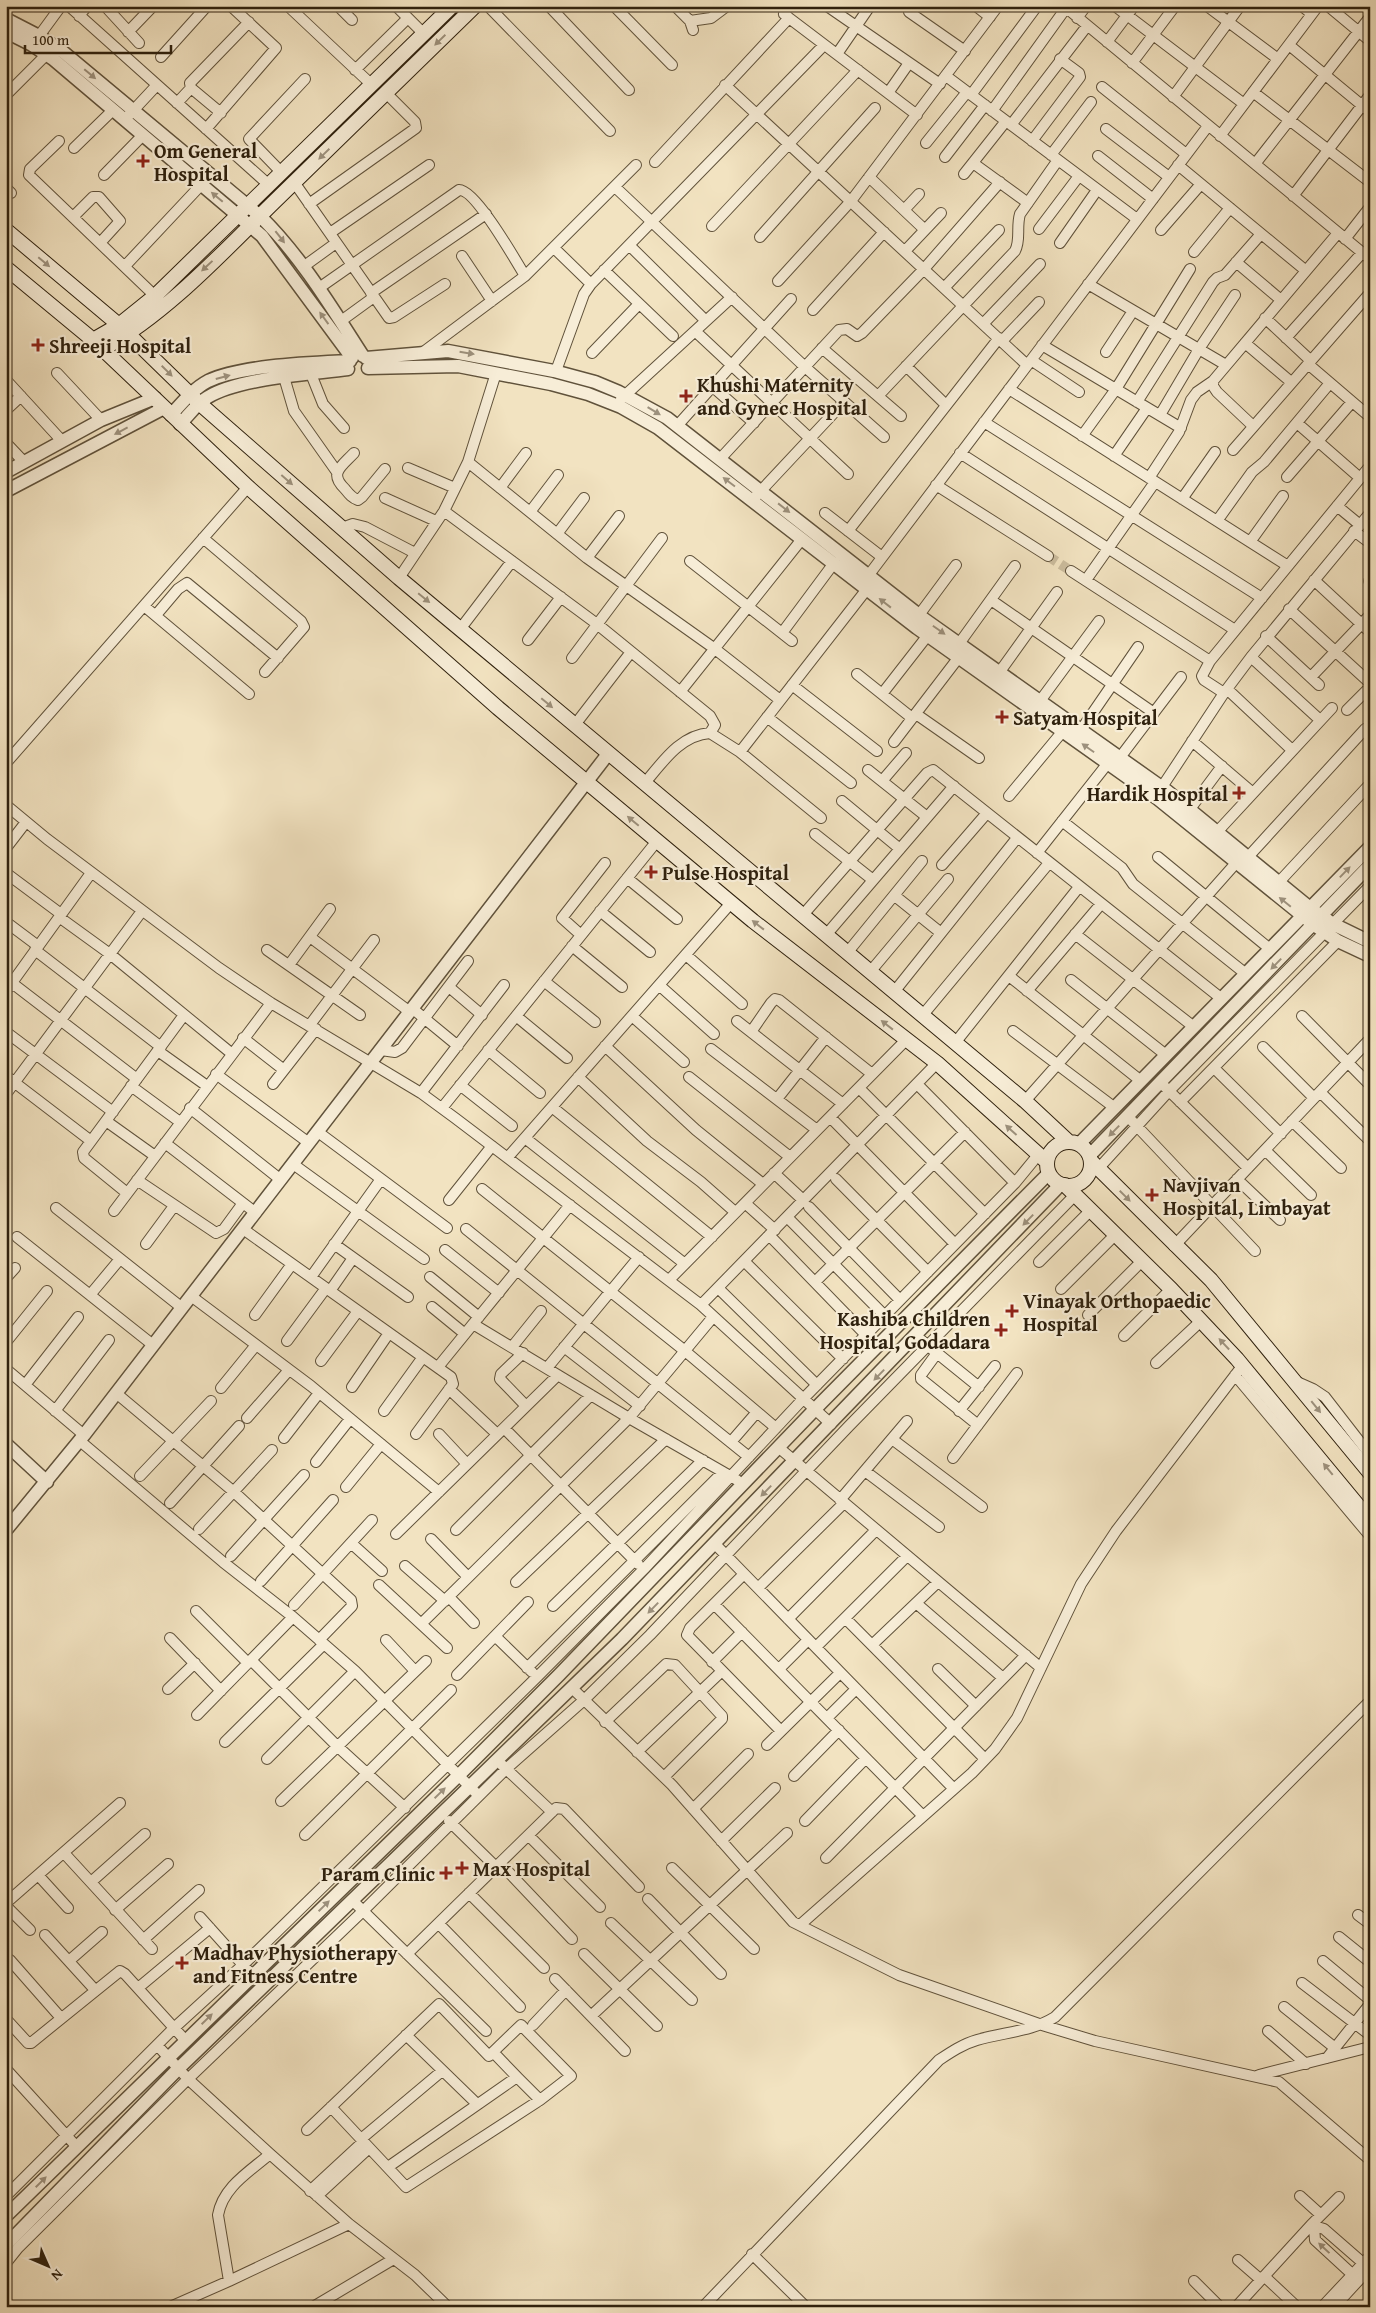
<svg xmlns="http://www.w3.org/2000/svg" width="1376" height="2313" font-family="'Gentium Book Plus',serif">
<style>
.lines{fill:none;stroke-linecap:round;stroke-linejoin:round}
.minor-tunnel{stroke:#cbbc9d;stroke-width:10;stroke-dasharray:10 5;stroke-linecap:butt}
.minor-casing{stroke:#60523b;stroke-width:12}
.tertiary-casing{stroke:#60523b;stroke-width:15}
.secondary-casing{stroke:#2f210e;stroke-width:16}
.minor{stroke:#f7edd7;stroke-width:10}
.tertiary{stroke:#f7edd7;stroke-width:12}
.secondary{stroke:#f7edd7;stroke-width:14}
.oneway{fill:#9d917d}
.poi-dot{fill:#8f2418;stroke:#f7edd7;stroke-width:2}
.labels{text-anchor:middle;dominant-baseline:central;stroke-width:4.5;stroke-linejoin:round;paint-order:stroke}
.poi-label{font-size:20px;font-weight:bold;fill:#2f210e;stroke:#f7edd7;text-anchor:start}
</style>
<rect width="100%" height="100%" fill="#f2e3c1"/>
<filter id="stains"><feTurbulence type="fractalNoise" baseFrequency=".004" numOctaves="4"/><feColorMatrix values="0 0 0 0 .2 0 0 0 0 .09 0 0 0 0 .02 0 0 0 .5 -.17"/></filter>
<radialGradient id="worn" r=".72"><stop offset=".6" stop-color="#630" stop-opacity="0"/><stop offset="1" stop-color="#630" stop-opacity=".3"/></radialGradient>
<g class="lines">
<path class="minor-tunnel" d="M1048,556L1071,571"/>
<g class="minor-casing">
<path id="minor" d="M69,6L269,185
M105,6L139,43
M288,6L372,85
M338,6L352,20
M396,6L424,34
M488,6L610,131
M549,6L629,90
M614,6L672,65
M675,6L690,21L693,30
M788,6L784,14L789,18L917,115
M827,6L940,84
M908,6L909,12L965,51
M976,6L990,17
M1064,6L1370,259
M1115,6L1244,104
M1207,6L1278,59
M1302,6L1312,14
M1328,6L1370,41
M79,16L87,6
M1077,18L1086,6
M690,21L711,18L727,6
M128,32L153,6
M39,36L61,6
M1107,42L1134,6
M1289,45L1370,112
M837,54L870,6
M161,57L207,6
M1132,63L1175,6
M355,70L408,18
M946,76L1137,219
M725,85L1027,365
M1102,87L1186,154
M1253,92L1370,182
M888,93L909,63
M6,95L46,55
M971,95L1037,6
M1173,97L1240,6
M177,103L191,88
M992,111L1066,8
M221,113L191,88L190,83L249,22
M129,115L157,85
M1011,125L1087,26
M206,129L276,48L231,6
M1106,129L1169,177
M1220,136L1318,6
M59,141L30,169L29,175L155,296
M1032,141L1080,77L1079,73L1060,59
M926,143L967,92
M74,148L113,110
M1051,155L1091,102
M1098,156L1153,199
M945,157L985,105
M655,162L789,18
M973,163L1028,203
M1255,164L1370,17
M1178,165L1305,270
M282,173L249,139L305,79
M964,174L1006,121
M104,175L143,135
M869,177L925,230
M294,182L389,318L394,317L445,284
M615,187L805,367L884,437
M6,188L11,193
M1293,196L1370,95
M309,204L416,128L415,122L386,93
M904,210L919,194
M73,217L93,197H99L120,221L100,243
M712,226L858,70
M1039,229L1079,176
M1161,230L1201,184
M330,233L429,165
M760,237L875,108
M1345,239L1370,207
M1060,243L1097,190
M629,245L706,321
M554,248L591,284
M905,251L941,213
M1194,252L1230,208
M462,256L492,301
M1236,262L1281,300
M125,266L201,185
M303,267L336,243
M604,270L673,336
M778,281L851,201L998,6
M1088,284L1226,365
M319,288L459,190C475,189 516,261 525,276
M944,288L999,230
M371,293L486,214
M813,310L884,232
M1265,318L1310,360
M341,321L374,297
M983,324L1040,264
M695,331L848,474
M1286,338L1362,253
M1002,341L1039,302
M1245,343L1291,382
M1042,345L1181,428
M822,348L901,416
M1106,352L1133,311
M422,353L525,276L636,165
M592,353L639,304
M1031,360L1079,392
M1308,364L1370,417
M906,366L946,405
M556,371L584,294L591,284L824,45
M57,373L101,420
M311,374L323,404L344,428
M284,377L294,411L337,472
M6,380L62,441
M713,387L754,423
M1009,389L1288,566
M878,396L1015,251C1021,240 1016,227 1020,214L1058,160
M621,399L732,297
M1137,402L1213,282L1217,278L1225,275L1261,234
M6,410L21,396
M1160,415L1199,349L1235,295
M984,422L1262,598
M1297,423L1360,478
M677,426L791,299
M1253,426L1217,392L1213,386V381L1338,233
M1082,436L1116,389L1190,269
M6,443L24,462
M1233,450L1370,293
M354,453C342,466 328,473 345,489C349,494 352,498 358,500L362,497L385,469
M960,453L1235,630
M1114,456L1147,408
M720,459L839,330L847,329L857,336L862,333L924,269L1000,182
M468,462L587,558L715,649L780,700
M408,468L455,488
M1287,477L1352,402
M1149,478L1179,432L1191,400L1197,392L1213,381
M936,485L1048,556
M500,488L526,453
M756,496L844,402
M385,498L436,521
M1182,499L1215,452
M1337,506L1360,525
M444,511L597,624L710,716L715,725L710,733
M530,512L558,475
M825,513L882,557
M1217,521L1252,472L1264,462L1330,383
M342,528L353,524L365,527L415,553
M848,531L999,338
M1354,531L1370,543
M557,534L584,498
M203,538L301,621L304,627L265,672
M1250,542L1283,496
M587,558L619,516
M690,561L792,641
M1071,571L1210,661
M399,578L444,511L468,462L496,373
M865,580L1208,126
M1086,580L1155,482
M1314,580L1370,632
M1369,581L1370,582
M991,600L1154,713
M144,606L249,694
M1289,609L1370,683
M156,615L178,589L187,583L278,658
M919,615L956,565
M461,628L512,561
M782,633L834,563
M1266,636L1319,685
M528,640L561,597
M956,648L1015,566
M1251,657L1320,720
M572,658L662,538
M857,674L912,718
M996,677L1057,592
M1311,677L1370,615
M792,685L877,751
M1227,689L1292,750
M680,692L802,539
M1224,693L1204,680L1202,676L1210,661L1370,466
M882,694L928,635
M1040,701L1099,621
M1347,710L1370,687
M916,714L979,758
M767,717L851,783
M574,726L631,652
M1081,730L1138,647
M1192,741L1253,793
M894,742L959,657
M740,752L867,589
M6,763L248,487
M1115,764L1181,677
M868,770L927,817
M882,781L906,753
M644,784C662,763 680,735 710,733L740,752L821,818
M1158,793L1224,693L1251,657L1370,513
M1009,796L1063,731
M842,801L900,849
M6,805L47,839L219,968L271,1003L421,1093L455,1118L701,1305L831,1424
M1190,809L1222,766
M1062,821L1122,868L1133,884L1246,974
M1217,832L1332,708
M815,834L873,880
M6,848L26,822
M1037,853L1108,763
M1158,857L1270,949
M1248,857L1365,729L1370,727
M942,865L987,813
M6,873L61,914
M627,878L677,919
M1279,882L1370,784
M895,896L941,933
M600,911L650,952
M802,916L927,773L933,770L1222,999
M59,917L110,954L231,1053
M6,922L38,946
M1075,934L1194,1027
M581,935L562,918L605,863
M826,935L954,786
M310,937L410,1012
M572,946L622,987
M35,950L161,1047
M267,950L360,1015
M847,953L922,861
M686,955L742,1004
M289,965L330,909
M870,972L948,879
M1009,976L1141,1081
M1071,980L1166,1055
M544,981L595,1022
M12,983L137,1079
M659,985L714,1034
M449,987L482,1015
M6,991L91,873
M1027,991L1101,904
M894,992L1017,838
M413,1009L458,1046
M516,1016L567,1058
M632,1016L684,1062
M922,1016L1049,863
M1302,1016L1370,1085
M737,1021L843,1104
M309,1026L374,940
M1013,1031L1115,1108
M6,1032L113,1112
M751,1032L771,1003L775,999L779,1000L872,1074
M243,1038L284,1070
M955,1043L1079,887
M605,1046L696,1130L763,1184
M1263,1047L1314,1098
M711,1049L817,1130
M381,1050L395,1052L402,1048L468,961
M488,1050L540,1093
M158,1051L207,1086
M1214,1068L1281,1134
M216,1074L309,1143
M6,1076L91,1141
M578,1077L647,1141L701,1182L735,1212
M689,1077L790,1157
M273,1084L316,1029
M917,1084L1015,1183
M460,1085L512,1126
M131,1086L180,1122
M1165,1087L1248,1168
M859,1088L985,1214
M1320,1092L1369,1140
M421,1093L504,985
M6,1094L142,911
M777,1099L826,1037
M1025,1101L1236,863
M1180,1102L1338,941
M552,1107L712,1237
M190,1108L281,1180
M442,1108L657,841
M830,1117L955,1244
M106,1121L155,1156
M1132,1121L1255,1251
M1292,1121L1341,1168
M318,1132L447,1228
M525,1138L685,1264
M165,1143L256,1213
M1265,1150L1311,1195
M508,1157L731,903
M293,1164L424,1259
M1098,1169L1169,1091L1370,886
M774,1173L803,1200
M836,1179L928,1272
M1237,1179L1280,1220
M137,1180L216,1233L224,1229L243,1203
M482,1189L685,1351L776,1428
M127,1193L84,1158L83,1152L184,1015
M449,1200L492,1146
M745,1203L775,1230
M809,1207L900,1300
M56,1208L181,1307
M114,1211L271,1003
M787,1217L885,1316
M243,1229L451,1377L453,1384L416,1434
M466,1229L749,1457
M769,1235L866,1335
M17,1237L153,1345
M146,1244L174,1206
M334,1244L408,1297
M1174,1246L1370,1039
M445,1250L499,1293
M744,1261L843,1359
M1039,1262L1090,1211
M311,1277L381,1179
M430,1277L479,1317
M6,1278L15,1268
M669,1280L906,1040
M815,1282L965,1132
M718,1288L817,1385
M1061,1289L1115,1235
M330,1291L353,1258
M90,1295L120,1259
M191,1296L311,1386L439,1492
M701,1305L937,1063
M432,1307L465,1334
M255,1315L292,1264
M1088,1315L1142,1261
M473,1324L629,1418L737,1480
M916,1336L979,1387
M1124,1336L1171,1289
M287,1341L326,1288
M6,1342L47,1291
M512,1347L541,1311
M564,1347L640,1406
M523,1353L501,1374L500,1379L526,1406
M937,1353L921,1375V1379L978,1425
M321,1361L358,1311
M1156,1363L1202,1320
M438,1367L570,1205
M547,1368L639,1257
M6,1369L84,1435
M1235,1375L1370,1536
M1295,1381L1313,1389L1325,1397L1370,1455
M25,1385L78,1317
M352,1387L389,1333
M221,1388L256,1345
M449,1389L497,1434
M116,1393L234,1492L351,1600L352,1606L319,1640
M55,1411L109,1340
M384,1411L423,1357
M959,1411L995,1366
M247,1418L289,1370
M504,1428L638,1564
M439,1434L467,1464
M284,1438L319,1393
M892,1439L982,1507
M80,1441L223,1562L293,1617L355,1671L475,1792
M731,1442L757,1412
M778,1447L1041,1668
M953,1458L1017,1373
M316,1462L350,1419
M865,1471L939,1527
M140,1476L211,1401
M346,1487L381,1444
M840,1500L907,1421
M170,1503L239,1426
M199,1529L272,1450
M456,1530L591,1395
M396,1534L558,1375
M431,1539L468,1577
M351,1543L382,1571
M715,1544L954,1789
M231,1556L304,1475
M405,1566L445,1601
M744,1574L690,1628L687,1635L781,1731
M261,1581L333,1500
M516,1582L666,1439
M379,1585L447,1648
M758,1588L844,1503
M449,1597L474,1623
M916,1603L1003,1678
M714,1604L923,1816
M294,1605L372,1520
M553,1606L703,1460
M196,1611L248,1663
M845,1618L985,1759
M788,1619L876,1530
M421,1624L629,1418L713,1317
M495,1636L532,1672
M170,1638L221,1691
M386,1640L415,1671
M872,1645L938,1582
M816,1647L907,1556
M251,1660L337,1746L405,1808
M712,1662L742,1632
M527,1668L723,1472
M779,1669L808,1640
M938,1669L976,1706
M457,1675L528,1602
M168,1689L195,1663
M573,1689L672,1785L793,1922L899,1975L1042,2025L1095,2041L1279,2082L1370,2160
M197,1715L293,1617
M827,1718L856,1689
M605,1722L666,1664L675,1665L722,1716V1719L664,1777
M225,1742L324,1644
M767,1745L840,1673
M637,1752L722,1671
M267,1759L355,1671
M502,1765L552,1812
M794,1776L839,1730
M281,1801L426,1661
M693,1809L748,1754
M449,1821L496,1867
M805,1821L866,1758
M305,1835L451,1690
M529,1836L600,1907
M721,1841L775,1788
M64,1853L152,1949
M826,1858L1026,1655
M500,1863L572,1939
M672,1868L754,1949
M38,1875L68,1908
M91,1882L145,1834
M469,1893L544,1968
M648,1899L721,1974
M354,1902L486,2031
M6,1903L120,1803
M6,1906L30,1930
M115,1910L168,1864
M1358,1915L1370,1924
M200,1917L252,1975
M611,1923L692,2000
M439,1924L520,2007
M800,1925L972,1773L995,1749L1017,1718L1081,1584L1116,1531L1243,1365
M45,1935L95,1990
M1339,1937L1370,1962
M143,1940L199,1890
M407,1954L556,1808L564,1809L639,1887
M584,1954L657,2026
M10,1960L61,2018
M70,1960L102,1932
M1323,1961L1370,2000
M555,1979L625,2051
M1302,1983L1370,2035
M138,1988L210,1928
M1284,2007L1335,2048
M591,2016L787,1833
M6,2019L28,2043H31L120,1971L125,1974L185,2040
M533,2025L566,1990
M1268,2031L1306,2064
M406,2035L476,2103
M157,2045L188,2079L270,2154L349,2224L415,2275L448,2307
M1327,2058L1370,2004
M6,2069L76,2146
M1259,2075L1370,2047
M331,2107L406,2187L540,2100
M307,2130L439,2004L489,2056L493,2052
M361,2139L442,2071
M388,2167L517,2077L540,2100L571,2076L521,2025L493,2052L517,2077
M310,2191L363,2142
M6,2196L174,2028L243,1965L537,1677L644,1569L803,1399L1015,1183L1038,1155
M317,2196L369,2148
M1300,2196L1321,2215L1311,2225
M1321,2215L1339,2197
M1314,2227L1315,2240L1353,2275
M752,2254L806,2307
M1238,2260L1261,2280
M6,2263L18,2248L188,2079L363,1911L506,1769L584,1700L650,1635L849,1426L1075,1195
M1264,2276L1297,2307
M229,2281L218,2215C223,2187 249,2172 270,2154
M1194,2281L1220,2307
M170,2307L229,2281L349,2224
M313,2307L392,2260
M703,2307L939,2060C951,2052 963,2044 977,2040C1004,2032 1031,2032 1055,2017L1370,1701
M1236,2307L1311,2225L1324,2229L1363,2263
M1322,2307L1370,2256
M1334,2307L1370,2268"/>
</g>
<g class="tertiary-casing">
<path id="tertiary" d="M6,19L39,36L62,51L260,216C301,256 332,308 363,356
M6,32L32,45L53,59L262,236L352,358
M366,358L448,351L554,371L595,382L619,392L667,418L924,619L1167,791L1310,908L1333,924L1370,942
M368,368L458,366L551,384L588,394L621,407L658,428L917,628L1158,799L1314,925L1338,941L1370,956
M171,415C182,403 193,389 208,381C242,365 312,363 350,361
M180,424C189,415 197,403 208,397C239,378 311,374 348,369
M6,472L101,420L155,398
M6,491L164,408
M1079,1144L1370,847
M1089,1156L1370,865
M6,1444L47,1482
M6,1530L84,1435L608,754
M6,2216L458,1776L559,1675L821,1403L1049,1173
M6,2245L178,2069L622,1639L1061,1184"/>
</g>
<g class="secondary-casing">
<path id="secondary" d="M6,230L119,325L199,403L399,578L1025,1101L1069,1142
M6,268L93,340L248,487L498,708L753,921L937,1063L1047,1162
M93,340L119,325L155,296L452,6
M103,349C168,312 221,254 274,202C341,136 408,71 475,6
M1047 1164a22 22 0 1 1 44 0a22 22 0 1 1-44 0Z
M1091,1161L1211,1280L1370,1473
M1065,1185L1171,1289L1237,1359L1370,1520"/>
</g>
<use href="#minor" class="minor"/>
<use href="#tertiary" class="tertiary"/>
<use href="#secondary" class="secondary"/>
</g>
<defs><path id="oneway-solid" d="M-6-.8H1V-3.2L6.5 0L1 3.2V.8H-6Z" transform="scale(1.25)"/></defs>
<g class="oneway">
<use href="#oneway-solid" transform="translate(440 40) rotate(136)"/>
<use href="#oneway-solid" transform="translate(90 74) rotate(40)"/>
<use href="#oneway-solid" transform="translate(324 154) rotate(136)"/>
<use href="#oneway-solid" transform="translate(217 197) rotate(-140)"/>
<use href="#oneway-solid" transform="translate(280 237) rotate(52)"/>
<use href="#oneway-solid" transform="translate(44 262) rotate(40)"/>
<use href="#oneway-solid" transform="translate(207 266) rotate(137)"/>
<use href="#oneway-solid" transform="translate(324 318) rotate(-126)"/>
<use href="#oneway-solid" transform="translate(467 353) rotate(9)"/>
<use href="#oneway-solid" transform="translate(167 371) rotate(45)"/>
<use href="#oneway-solid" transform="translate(223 377) rotate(-15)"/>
<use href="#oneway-solid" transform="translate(654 411) rotate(31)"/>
<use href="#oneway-solid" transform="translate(121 431) rotate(152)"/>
<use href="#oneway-solid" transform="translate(287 480) rotate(41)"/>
<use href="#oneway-solid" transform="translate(729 482) rotate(-143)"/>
<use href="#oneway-solid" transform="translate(784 508) rotate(38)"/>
<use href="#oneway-solid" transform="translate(424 598) rotate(39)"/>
<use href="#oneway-solid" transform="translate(885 603) rotate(-142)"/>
<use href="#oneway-solid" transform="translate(939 630) rotate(35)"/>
<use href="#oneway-solid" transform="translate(547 703) rotate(40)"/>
<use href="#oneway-solid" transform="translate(1088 748) rotate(-145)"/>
<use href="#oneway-solid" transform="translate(633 821) rotate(-140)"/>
<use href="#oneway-solid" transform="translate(1345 872) rotate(-46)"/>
<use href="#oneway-solid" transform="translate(1285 902) rotate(-141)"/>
<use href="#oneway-solid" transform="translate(758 925) rotate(-142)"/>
<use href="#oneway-solid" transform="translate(1276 964) rotate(134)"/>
<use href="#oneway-solid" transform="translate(887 1025) rotate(-142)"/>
<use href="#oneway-solid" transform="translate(1011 1130) rotate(-138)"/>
<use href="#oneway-solid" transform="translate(1114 1131) rotate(134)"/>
<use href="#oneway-solid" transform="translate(1125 1196) rotate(45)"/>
<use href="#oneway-solid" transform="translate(1028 1220) rotate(134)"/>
<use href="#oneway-solid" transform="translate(1224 1344) rotate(-133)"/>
<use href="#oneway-solid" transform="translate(879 1375) rotate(134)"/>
<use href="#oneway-solid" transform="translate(1316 1407) rotate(51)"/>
<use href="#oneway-solid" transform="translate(1328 1469) rotate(-129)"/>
<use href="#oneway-solid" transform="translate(766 1491) rotate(134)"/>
<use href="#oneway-solid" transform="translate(653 1608) rotate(134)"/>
<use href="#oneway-solid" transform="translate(440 1793) rotate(-44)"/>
<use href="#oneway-solid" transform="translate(324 1906) rotate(-44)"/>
<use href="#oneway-solid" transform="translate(207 2019) rotate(-44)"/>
<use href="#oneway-solid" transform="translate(41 2182) rotate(-45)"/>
<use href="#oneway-solid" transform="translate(1324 2248) rotate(-137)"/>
</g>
<g class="poi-dot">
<path d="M140.5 153.5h5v5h5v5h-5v5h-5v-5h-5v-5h5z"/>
<path d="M35.5 337.5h5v5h5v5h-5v5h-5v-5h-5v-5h5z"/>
<path d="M683.5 388.5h5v5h5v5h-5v5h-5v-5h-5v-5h5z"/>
<path d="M999.5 709.5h5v5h5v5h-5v5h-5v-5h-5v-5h5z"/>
<path d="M1236.5 785.5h5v5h5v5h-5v5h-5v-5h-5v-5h5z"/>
<path d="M648.5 864.5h5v5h5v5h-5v5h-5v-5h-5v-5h5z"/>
<path d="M1149.5 1187.5h5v5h5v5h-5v5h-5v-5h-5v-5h5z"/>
<path d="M1009.5 1303.5h5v5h5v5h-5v5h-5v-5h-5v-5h5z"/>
<path d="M998.5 1322.5h5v5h5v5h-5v5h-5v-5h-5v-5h5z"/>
<path d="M459.5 1860.5h5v5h5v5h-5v5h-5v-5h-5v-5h5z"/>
<path d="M443.5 1865.5h5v5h5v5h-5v5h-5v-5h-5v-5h5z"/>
<path d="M179.5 1955.5h5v5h5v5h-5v5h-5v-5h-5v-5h5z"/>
</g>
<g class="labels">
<g class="poi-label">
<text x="154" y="150">Om General<tspan x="154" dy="23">Hospital</tspan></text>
<text x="49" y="345">Shreeji Hospital</text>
<text x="697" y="384">Khushi Maternity<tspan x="697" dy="23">and Gynec Hospital</tspan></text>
<text x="1013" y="717">Satyam Hospital</text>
<text x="1228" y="793" text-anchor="end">Hardik Hospital</text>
<text x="662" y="872">Pulse Hospital</text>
<text x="1163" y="1184">Navjivan<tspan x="1163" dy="23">Hospital, Limbayat</tspan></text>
<text x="1023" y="1300">Vinayak Orthopaedic<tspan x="1023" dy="23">Hospital</tspan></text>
<text x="990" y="1318" text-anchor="end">Kashiba Children<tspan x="990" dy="23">Hospital, Godadara</tspan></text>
<text x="473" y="1868">Max Hospital</text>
<text x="435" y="1873" text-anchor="end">Param Clinic</text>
<text x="193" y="1952">Madhav Physiotherapy<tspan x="193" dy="23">and Fitness Centre</tspan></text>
</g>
</g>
<rect width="1376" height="2313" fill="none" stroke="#f2e3c1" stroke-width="25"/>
<rect x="8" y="8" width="1361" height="2298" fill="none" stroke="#2f210e" stroke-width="2.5"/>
<rect x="12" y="12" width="1351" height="2288" fill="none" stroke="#2f210e"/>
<g transform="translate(48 2266) rotate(135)" stroke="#f7edd7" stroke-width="4" paint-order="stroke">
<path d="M0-4L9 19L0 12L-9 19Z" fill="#2f210e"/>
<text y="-8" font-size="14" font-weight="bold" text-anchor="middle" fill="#2f210e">N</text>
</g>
<path d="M25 45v8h146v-8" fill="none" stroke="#2f210e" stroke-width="2.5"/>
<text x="32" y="45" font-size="15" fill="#2f210e" stroke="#f7edd7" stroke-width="4" paint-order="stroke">100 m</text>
<rect width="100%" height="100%" filter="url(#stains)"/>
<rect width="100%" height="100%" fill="url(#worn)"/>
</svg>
